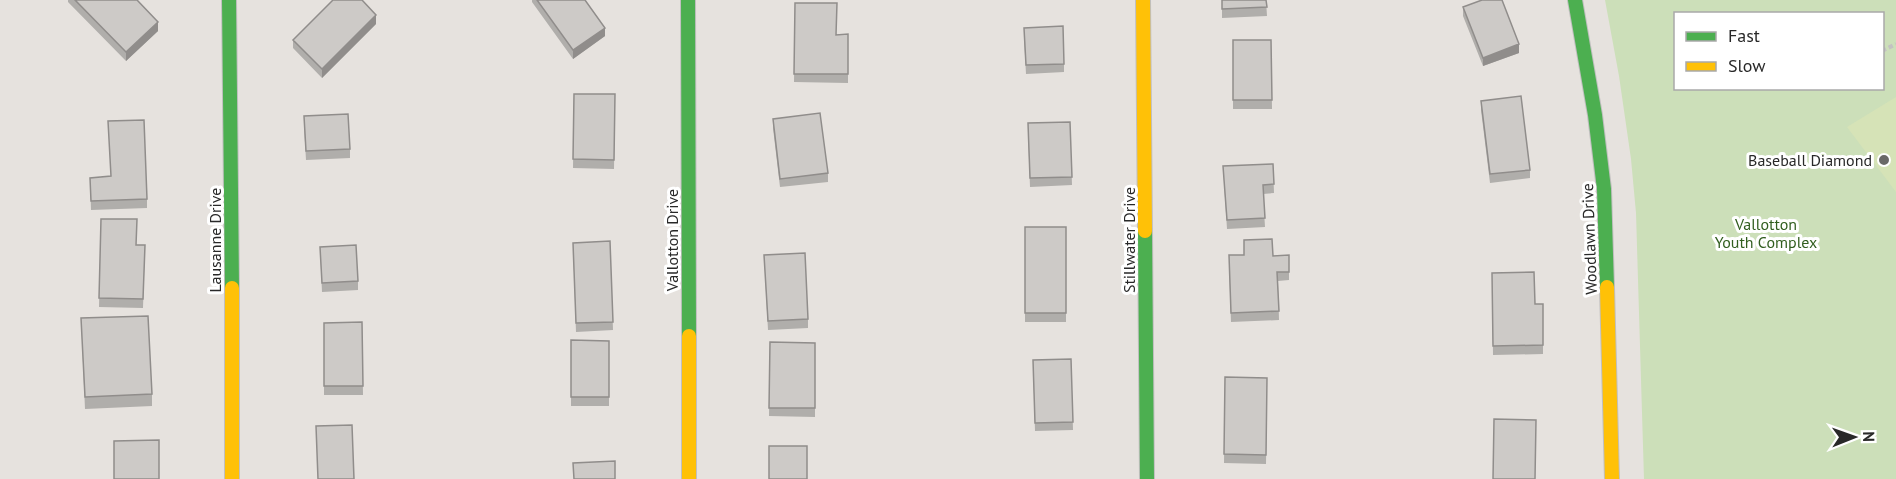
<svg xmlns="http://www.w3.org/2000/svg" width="1896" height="479" font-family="'PT Sans',sans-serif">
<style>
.green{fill:#ccdfb9;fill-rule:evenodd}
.pitch{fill:#d6e3b7}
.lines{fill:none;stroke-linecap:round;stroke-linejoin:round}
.fast-casing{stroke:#c0bfbf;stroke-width:16}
.slow-casing{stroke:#c0bfbf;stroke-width:16}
.path{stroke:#c3c2c2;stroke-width:4;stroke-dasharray:4.5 3;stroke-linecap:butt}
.fast{stroke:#4caf50;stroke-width:14}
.slow{stroke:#ffc107;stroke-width:14}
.wall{fill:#b0aeab}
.shaded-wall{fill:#908d8b}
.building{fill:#cdcac7;stroke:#908d8b;stroke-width:1.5}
.poi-dot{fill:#6a6968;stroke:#fff;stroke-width:2}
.labels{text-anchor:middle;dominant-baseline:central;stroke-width:6;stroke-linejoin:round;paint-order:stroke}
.poi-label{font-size:16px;fill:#282828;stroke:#fff;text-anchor:end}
.park-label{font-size:16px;fill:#315e1f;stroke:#fff}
.street-label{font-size:16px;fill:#282828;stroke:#fff}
</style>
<rect width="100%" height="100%" fill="#e6e2de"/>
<path class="green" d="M1605,0H1896V479H1644L1636,213L1631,159L1619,76ZM1676,14H1882V88H1676Z"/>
<path class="pitch" d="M1896,97V192L1847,127Z"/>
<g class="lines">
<g class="fast-casing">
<path id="fast" d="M229,0L232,288
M688,0L689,336
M1575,0L1595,115L1604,189L1607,287
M1145,231L1147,479"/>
</g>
<g class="slow-casing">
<path id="slow" d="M1143,0L1145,231
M1607,287L1612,479
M232,288V479
M689,336V479"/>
</g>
<path class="path" d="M1882,51L1896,44"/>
<use href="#fast" class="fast"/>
<use href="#slow" class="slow"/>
</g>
<path class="wall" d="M68,0H137L158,31L126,61L68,2Z
M532,0H585L605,36L573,59L532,2Z
M1222,0H1266L1267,16L1222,18Z
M795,3L836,35L848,34V83L794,82Z
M1463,7L1519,53L1483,66L1463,16Z
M376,24L322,78L293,48V40Z
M1024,37L1064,64V72L1026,74Z
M1233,40H1271L1272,109H1233Z
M574,94H615L614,169L573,168Z
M1481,101L1530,170V178L1490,183L1481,110Z
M773,119L828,173V182L780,187L773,128Z
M1070,122L1072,185L1030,187L1028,132Z
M304,125L350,149V158L306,160Z
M1273,164L1274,193L1263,194L1265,227L1227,229L1223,166Z
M90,178L147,199V208L91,210Z
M101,219L136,245H145L143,308L99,307Z
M1025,227H1066V322H1025Z
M1244,240L1273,256L1289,255V280L1278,281L1279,320L1231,322L1229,264L1244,255Z
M610,241L613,330L576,332L573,243Z
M320,247L358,281V290L322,292Z
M764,255L808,319V328L768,330Z
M1492,273L1535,304H1543V354L1493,355Z
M81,318L152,394V406L85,409Z
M362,322L363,395H324V323Z
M571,340L609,341V406H571Z
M770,342L815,343V417L769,416Z
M1071,359L1073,430L1035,431L1033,360Z
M1225,377L1267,378L1266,464L1224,463Z"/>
<path class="shaded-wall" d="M376,15V24L322,78V69Z
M158,22V31L126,61V52Z
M605,28V36L573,59V50Z
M1519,44V53L1483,66V58Z"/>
<path class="building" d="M75,0H137L158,22L126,52Z
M333,0H362L376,15L322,69L293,40Z
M537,0H585L605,28L573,50Z
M1222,0H1266L1267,7L1222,9Z
M1482,0H1502L1519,44L1483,58L1463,7Z
M795,3H837L836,35L848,34V74H794Z
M1063,26L1064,64L1026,65L1024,28Z
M1233,40H1271L1272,100H1233Z
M574,94H615L614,160L573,159Z
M1521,96L1530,170L1490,174L1481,101Z
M820,113L828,173L780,179L773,119Z
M348,114L350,149L306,151L304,116Z
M144,120L147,199L91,201L90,178L111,176L108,121Z
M1070,122L1072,177L1030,178L1028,123Z
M1273,164L1274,184L1263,185L1265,218L1227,220L1223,166Z
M101,219H137L136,245H145L143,299L99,298Z
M1025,227H1066V313H1025Z
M1272,239L1273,256L1289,255V272H1277L1279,311L1231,313L1229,255H1244V240Z
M610,241L613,322L576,323L573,243Z
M356,245L358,281L322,283L320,247Z
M805,253L808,319L768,321L764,255Z
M1534,272L1535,304H1543V345L1493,346L1492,273Z
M148,316L152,394L85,397L81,318Z
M362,322L363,386H324V323Z
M571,340L609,341V397H571Z
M770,342L815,343V408H769Z
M1071,359L1073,422L1035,423L1033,360Z
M1225,377L1267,378L1266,455L1224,454Z
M1494,419L1536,420L1535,479H1493Z
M352,425L354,479H318L316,426Z
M159,440V479H114V441Z
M769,446H807V479H769Z
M615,461V479H574L573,463Z"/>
<circle class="poi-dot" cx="1884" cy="160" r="6"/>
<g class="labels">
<g class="poi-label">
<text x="1872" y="160">Baseball Diamond</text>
</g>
<g class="park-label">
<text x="1766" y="224">Vallotton<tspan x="1766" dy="18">Youth Complex</tspan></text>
</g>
<g class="street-label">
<text transform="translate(1589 239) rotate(-92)">Woodlawn Drive</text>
<text transform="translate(215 240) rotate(-90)">Lausanne Drive</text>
<text transform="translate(672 240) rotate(-90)">Vallotton Drive</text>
<text transform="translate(1129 240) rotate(-90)">Stillwater Drive</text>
</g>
</g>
<rect x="1674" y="12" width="210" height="78" fill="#ffffff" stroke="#a9a9a9" stroke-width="1.5"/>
<rect x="1686" y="32" width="30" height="9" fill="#4caf50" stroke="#a9a9a9" stroke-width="1.5"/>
<text x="1728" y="42" font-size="18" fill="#282828">Fast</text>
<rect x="1686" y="62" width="30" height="9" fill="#ffc107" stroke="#a9a9a9" stroke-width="1.5"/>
<text x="1728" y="72" font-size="18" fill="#282828">Slow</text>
<g transform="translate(1854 437) rotate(89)" stroke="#ffffff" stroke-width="4.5" paint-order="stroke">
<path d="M0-4.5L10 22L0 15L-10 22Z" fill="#282828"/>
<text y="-9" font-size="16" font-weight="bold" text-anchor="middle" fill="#282828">N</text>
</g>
</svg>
